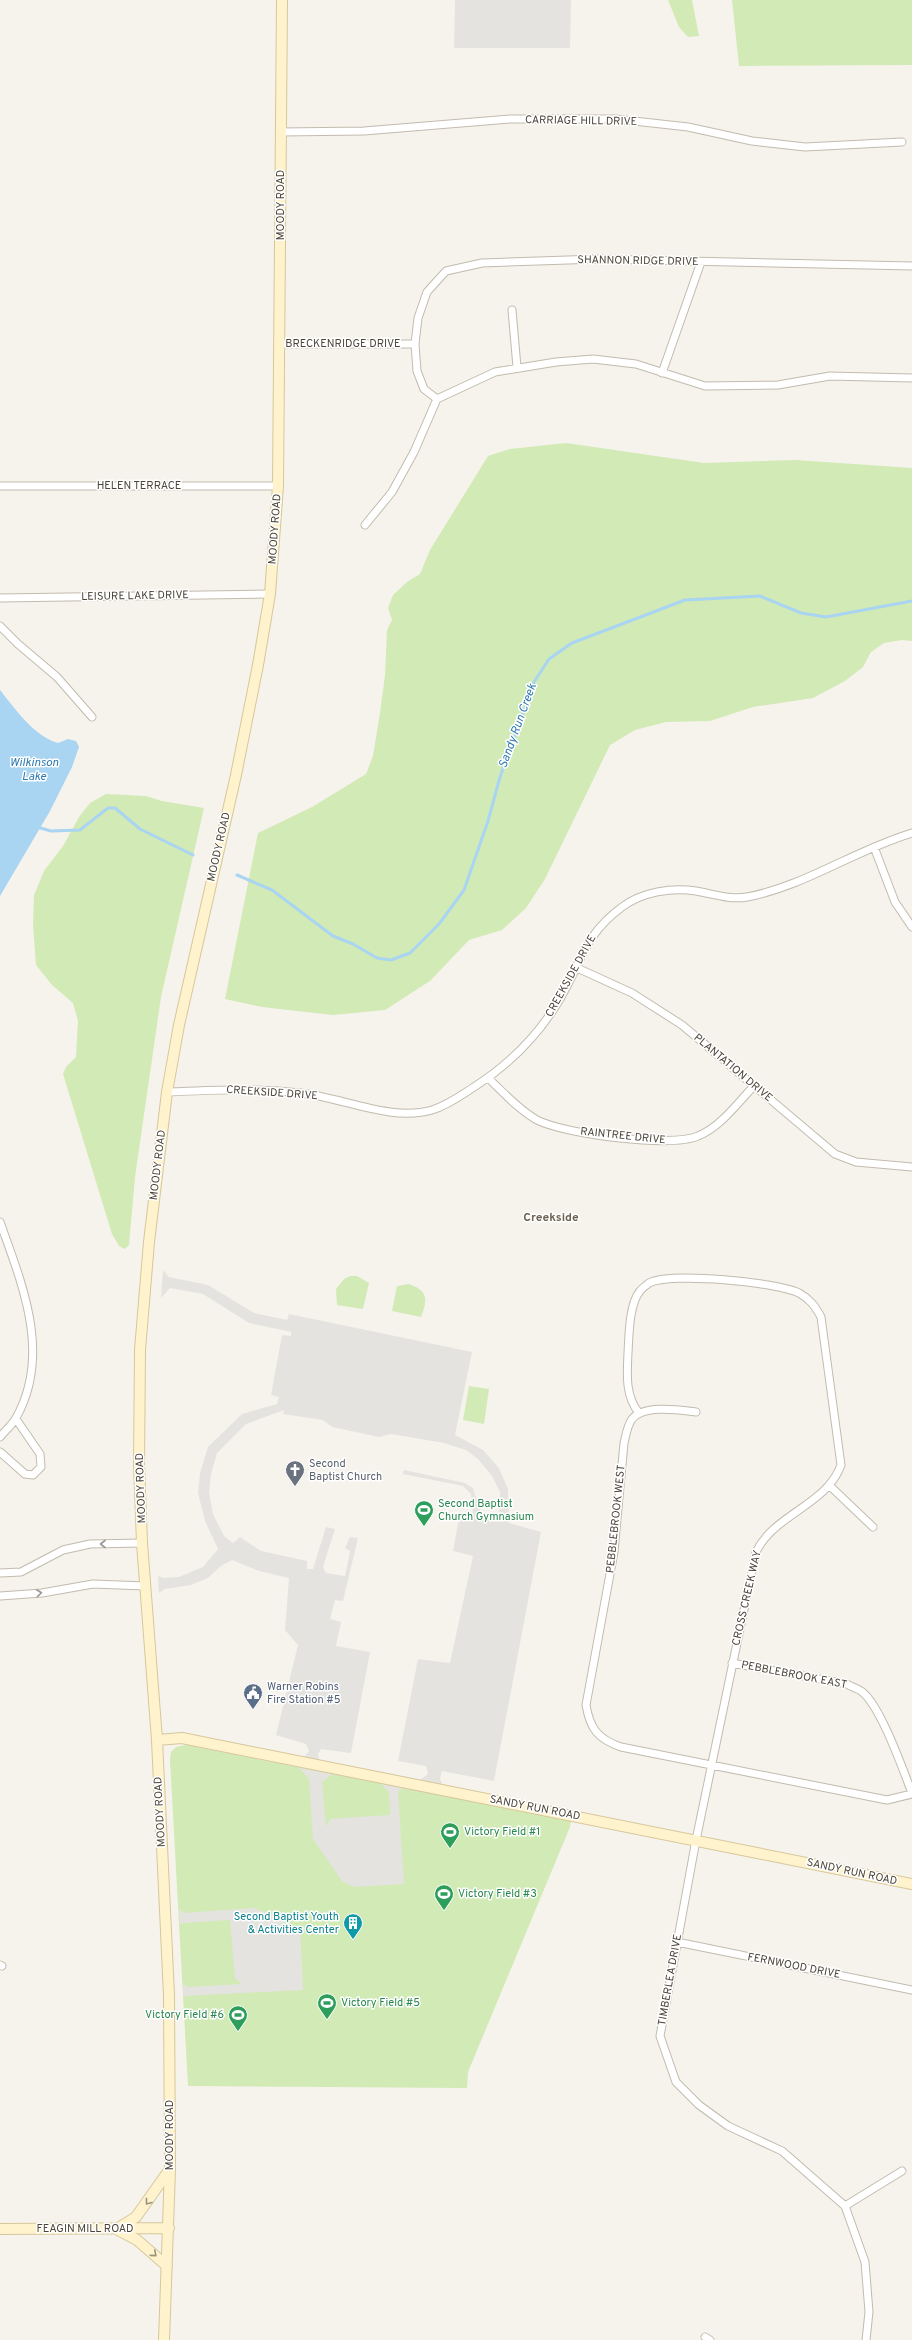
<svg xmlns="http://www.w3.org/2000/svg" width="912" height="2340" font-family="Overpass,sans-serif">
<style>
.green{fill:#d2eab5}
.parking{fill:#e5e3e0}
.water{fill:#a9d4f2}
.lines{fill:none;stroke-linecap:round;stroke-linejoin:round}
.stream{stroke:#a9d4f2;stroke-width:3}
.street-casing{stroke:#c2bbae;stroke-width:9}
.secondary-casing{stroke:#d6c79b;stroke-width:12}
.street{stroke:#fff;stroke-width:7}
.secondary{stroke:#fff3cd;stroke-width:10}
.oneway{stroke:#9c9892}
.oneway2{stroke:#9c937c}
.labels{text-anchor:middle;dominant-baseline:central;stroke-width:3;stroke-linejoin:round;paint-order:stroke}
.street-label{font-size:11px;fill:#4b4439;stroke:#fff}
.worship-label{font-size:11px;fill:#5b616d;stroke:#fff;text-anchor:start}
.leisure-label{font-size:11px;fill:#27864d;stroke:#fff;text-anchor:start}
.service-label{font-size:11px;fill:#4e5e75;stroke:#fff;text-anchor:start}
.culture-label{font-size:11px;fill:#0d838f;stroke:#fff;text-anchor:end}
.water-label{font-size:12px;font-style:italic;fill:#2e7ab2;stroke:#fff}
.neighbourhood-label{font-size:12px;font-weight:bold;fill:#6e6250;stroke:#fff}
</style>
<rect width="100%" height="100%" fill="#f6f3ec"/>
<path class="green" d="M668,0H692L699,36L688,37L679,27Z
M732,0H912V65L739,66Z
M566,443L704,463L796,460L912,468V641L902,640L884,643L871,652L863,667L845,681L813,698L753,707L710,721L666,722L635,730L610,745L545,879L526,908L502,930L469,940L430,981L385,1010L333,1015L262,1007L225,999L258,833L312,807L366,774L373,756L380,713L385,675L387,630L392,620L388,608L393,595L407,582L420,574L430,550L488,456L510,449Z
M106,794L146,796L162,801L204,808L161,997L135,1177L129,1245L125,1249L119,1246L112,1234L63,1074L66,1067L76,1057L78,1021L73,1003L52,985L36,965L33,924L34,895L44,871L63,846L79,817L90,803Z
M350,1276H357L369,1283L363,1309L337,1305L336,1289L344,1279Z
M409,1284C428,1291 428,1299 421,1317L392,1311L397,1286Z
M469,1386L489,1389L484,1424L463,1420Z
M186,1745L571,1821L570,1827L468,2072L467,2088L188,2086L170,1760L171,1752L176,1747Z"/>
<path class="parking" d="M455,0H571L570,48H454Z
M163,1270L169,1277L208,1285L254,1313L287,1320L289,1314L472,1352L455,1435L483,1450L499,1468L508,1489L509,1523L541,1532L494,1781L442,1771L440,1779L443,1785L420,1780L428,1774L426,1766L398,1761L418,1659L450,1663L473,1556L453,1551L460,1513H473L471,1494L463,1486L403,1474L404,1470L465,1483L473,1488L482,1517L499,1521L500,1492L492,1476L478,1459L466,1450L444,1443L391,1434L379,1437L332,1427L323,1420L283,1414L284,1410L246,1424L217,1453L211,1474L209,1492L213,1514L224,1536L233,1543L240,1537L261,1551L307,1561V1569H313L326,1527L335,1529L323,1567L326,1573L345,1576L350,1551L345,1548L350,1537L358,1538L343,1601L335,1600L330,1619L341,1622L336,1646L370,1652L351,1753L321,1749L318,1754L320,1762L303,1758L309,1751L306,1744L276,1735L298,1645L285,1630L289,1578L259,1571L232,1560L221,1566L208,1578L191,1585L165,1589L159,1593L158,1576L163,1578L179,1577L203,1567L218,1549L205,1521L198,1493L200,1473L208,1447L242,1414L277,1404L279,1397L271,1395L282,1335L291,1336V1332L249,1323L203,1294L170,1288L161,1298Z
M299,1768L333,1774L322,1782L326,1827L330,1819L390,1815L389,1792L381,1784L403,1788L398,1792L404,1884L354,1887L342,1881L313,1839L309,1779Z
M254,1908L281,1919L288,1932L300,1926L303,1990L183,1996V1984L188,1987L242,1984L235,1978L230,1920L183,1923L180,1925L179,1909L184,1913Z"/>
<path class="water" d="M0,690C15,709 34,736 58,743L68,739L76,741L79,747L72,767L50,811L0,896Z"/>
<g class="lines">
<path class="stream" d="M37,827L51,831L80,830L108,808H115L140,829L193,855
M237,875L272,890L333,936L353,944L377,958L391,960L410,953L439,924L464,890L488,821L500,777L534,682L549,659L572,643L685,600L760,596L801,613L826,617L912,601"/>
<g class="street-casing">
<path id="street" d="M281,132L364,131L510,119H616L688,127L752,141L805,147L902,142
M512,310L517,367
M280,344H415
M662,373L701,262
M437,399L424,389L417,371L415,344L418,318L427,292L446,271L482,263L598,259L912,266
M0,486H278
M365,525L392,492L414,452L437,399L495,372L556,362L593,359L636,364L705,386L778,385L830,376L912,378
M0,598L270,594
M0,626L18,644L57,677L92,717
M874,847L895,902L912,927
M575,967L632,993L682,1025L835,1154L856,1162L912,1167
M489,1079C504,1093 519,1110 537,1120C564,1134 671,1148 698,1136C721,1127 738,1102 755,1085
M167,1092C211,1090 256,1088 300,1093C341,1097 391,1122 432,1110C448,1105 460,1096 474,1087C510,1064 538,1036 560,999C582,961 584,935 622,907C642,892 672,887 696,891C713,894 730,900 747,897C805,886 855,850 912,833
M0,1222C22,1284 52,1354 16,1418C12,1425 5,1431 0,1437
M696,1412C680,1410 644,1404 632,1419C627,1426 626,1435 624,1443L614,1552L586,1705C590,1729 598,1739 621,1747L887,1800L912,1794
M639,1413C625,1396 627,1374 628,1353C629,1336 629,1304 640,1291C642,1288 647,1285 649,1283C671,1272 777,1282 799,1293C810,1299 815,1306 821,1317L841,1465C827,1505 774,1514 756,1552L696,1840L660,2036L676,2082L699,2105L728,2126L782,2151L845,2206L865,2262L869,2312L866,2340
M0,1452L25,1474L33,1475L41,1467L40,1454L16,1419
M830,1486L873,1527
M0,1573L21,1572L63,1550L90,1544L142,1543
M0,1596L42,1593L93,1584L145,1586
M732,1663L847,1684C851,1687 857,1688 861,1691C880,1704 903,1770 912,1793
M677,1942L912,1990
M0,1965L2,1966
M845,2206L902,2171
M705,2337L710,2340"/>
</g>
<g class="secondary-casing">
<path id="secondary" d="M157,1740L182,1738L912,1884
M118,2228L136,2217L170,2169
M0,2229L169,2228
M118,2230L137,2240L167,2266
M164,2340L170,2169L169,1995L157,1740L142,1543L139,1465L140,1350L149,1242L167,1092L179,1025L236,775L258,665L270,594L278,486L282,0"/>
</g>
<use href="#street" class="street"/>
<use href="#secondary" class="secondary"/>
</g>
<defs><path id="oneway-chevron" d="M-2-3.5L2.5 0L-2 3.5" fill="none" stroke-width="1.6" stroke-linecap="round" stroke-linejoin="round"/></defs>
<g class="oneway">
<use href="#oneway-chevron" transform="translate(103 1544) rotate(180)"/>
<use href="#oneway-chevron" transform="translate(39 1593) rotate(-6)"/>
</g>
<g class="oneway2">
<use href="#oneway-chevron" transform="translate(148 2202) rotate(128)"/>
<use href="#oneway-chevron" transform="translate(154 2254) rotate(41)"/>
</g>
<defs>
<g id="church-pin" transform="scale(1)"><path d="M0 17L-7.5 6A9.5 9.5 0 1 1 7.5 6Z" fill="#6b7280" stroke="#fff"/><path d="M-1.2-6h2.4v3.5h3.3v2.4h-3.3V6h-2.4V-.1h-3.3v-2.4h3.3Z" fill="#fff"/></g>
<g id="stadium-pin" transform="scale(1)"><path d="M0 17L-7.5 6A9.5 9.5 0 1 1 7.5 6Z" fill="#2e9e5b" stroke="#fff"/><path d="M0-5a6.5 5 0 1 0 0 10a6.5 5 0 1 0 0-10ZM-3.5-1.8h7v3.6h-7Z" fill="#fff"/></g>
<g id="civic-pin" transform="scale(1)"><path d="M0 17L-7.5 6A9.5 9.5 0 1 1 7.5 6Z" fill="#5c6f8a" stroke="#fff"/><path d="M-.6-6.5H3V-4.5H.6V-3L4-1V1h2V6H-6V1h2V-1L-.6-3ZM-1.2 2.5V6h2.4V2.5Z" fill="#fff"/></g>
<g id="building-pin" transform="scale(1)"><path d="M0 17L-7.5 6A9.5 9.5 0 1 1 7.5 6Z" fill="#0f9aa8" stroke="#fff"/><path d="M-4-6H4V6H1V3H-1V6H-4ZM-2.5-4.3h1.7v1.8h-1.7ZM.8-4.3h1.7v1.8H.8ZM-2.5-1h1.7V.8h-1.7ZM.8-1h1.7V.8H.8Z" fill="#fff"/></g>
</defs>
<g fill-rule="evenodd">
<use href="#church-pin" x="295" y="1470"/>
<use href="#stadium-pin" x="424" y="1510"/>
<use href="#civic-pin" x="253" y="1693"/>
<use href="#stadium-pin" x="450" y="1832"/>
<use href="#stadium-pin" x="444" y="1894"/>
<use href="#building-pin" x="353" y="1923"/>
<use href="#stadium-pin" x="327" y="2003"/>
<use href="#stadium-pin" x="238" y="2015"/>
</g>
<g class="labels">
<g class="street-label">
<text transform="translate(581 121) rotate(1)">CARRIAGE HILL DRIVE</text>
<text transform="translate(281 205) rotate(-90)">MOODY ROAD</text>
<text transform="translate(638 261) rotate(1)">SHANNON RIDGE DRIVE</text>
<text x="343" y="344">BRECKENRIDGE DRIVE</text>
<text x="139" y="486">HELEN TERRACE</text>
<text transform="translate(275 529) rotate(-86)">MOODY ROAD</text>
<text transform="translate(135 596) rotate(-1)">LEISURE LAKE DRIVE</text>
<text transform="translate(219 847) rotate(-77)">MOODY ROAD</text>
<text transform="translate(571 976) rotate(-61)">CREEKSIDE DRIVE</text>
<text transform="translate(733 1068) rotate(40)">PLANTATION DRIVE</text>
<text transform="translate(272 1093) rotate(4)">CREEKSIDE DRIVE</text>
<text transform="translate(623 1136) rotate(6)">RAINTREE DRIVE</text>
<text transform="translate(158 1165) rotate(-83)">MOODY ROAD</text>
<text transform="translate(141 1488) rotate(-92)">MOODY ROAD</text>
<text transform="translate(616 1519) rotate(-84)">PEBBLEBROOK WEST</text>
<text transform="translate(747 1598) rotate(-77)">CROSS CREEK WAY</text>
<text transform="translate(794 1675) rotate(11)">PEBBLEBROOK EAST</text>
<text transform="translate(535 1808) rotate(11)">SANDY RUN ROAD</text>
<text transform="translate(160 1812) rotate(-93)">MOODY ROAD</text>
<text transform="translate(852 1872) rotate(12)">SANDY RUN ROAD</text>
<text transform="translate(794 1966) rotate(11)">FERNWOOD DRIVE</text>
<text transform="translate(670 1980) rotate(-80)">TIMBERLEA DRIVE</text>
<text transform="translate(170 2135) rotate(-90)">MOODY ROAD</text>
<text x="85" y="2229">FEAGIN MILL ROAD</text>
</g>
<g class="worship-label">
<text x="309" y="1464">Second<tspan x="309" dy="13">Baptist Church</tspan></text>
</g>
<g class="leisure-label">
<text x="438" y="1504">Second Baptist<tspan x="438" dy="13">Church Gymnasium</tspan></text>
<text x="464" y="1832">Victory Field #1</text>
<text x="458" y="1894">Victory Field #3</text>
<text x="341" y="2003">Victory Field #5</text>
<text x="224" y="2015" text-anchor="end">Victory Field #6</text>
</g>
<g class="service-label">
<text x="267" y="1687">Warner Robins<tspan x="267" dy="13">Fire Station #5</tspan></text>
</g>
<g class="culture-label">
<text x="339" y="1917">Second Baptist Youth<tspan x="339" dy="13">&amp; Activities Center</tspan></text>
</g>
<g class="water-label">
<text transform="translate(518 726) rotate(-70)">Sandy Run Creek</text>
<text x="34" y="763">Wilkinson<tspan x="34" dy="14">Lake</tspan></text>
</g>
<g class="neighbourhood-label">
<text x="551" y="1218">Creekside</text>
</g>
</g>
</svg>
